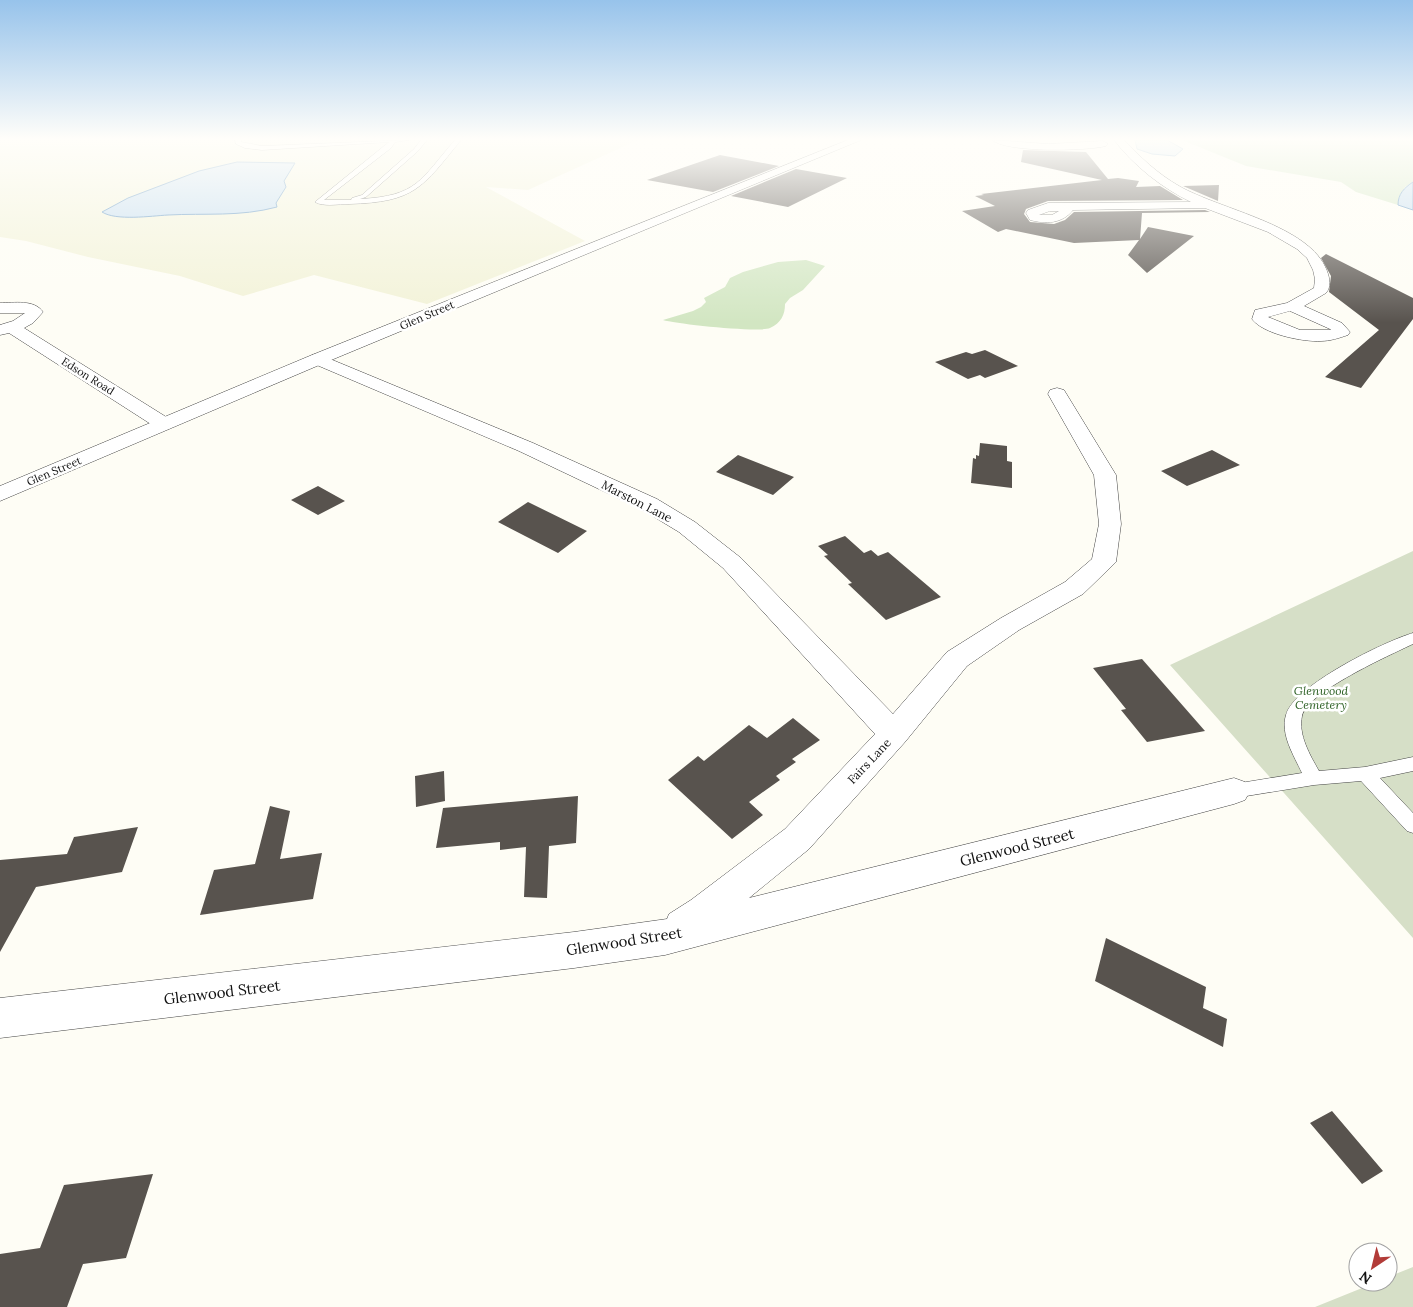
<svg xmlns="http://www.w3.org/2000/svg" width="1413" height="1307" font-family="Lora,serif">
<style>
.farmland{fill:#f2f2d7}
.green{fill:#d2e6c2}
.cemetery{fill:#d6dfc7}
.water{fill:#bfdaf0;stroke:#4f8abf}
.building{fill:#58534e}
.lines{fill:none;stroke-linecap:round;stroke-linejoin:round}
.service-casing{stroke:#444;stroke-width:1}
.minor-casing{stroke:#444;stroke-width:1}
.tertiary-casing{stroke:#444;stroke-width:1}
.service{fill:#fff;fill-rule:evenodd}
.minor{fill:#fff;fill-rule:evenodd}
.tertiary{fill:#fff;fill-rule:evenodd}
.labels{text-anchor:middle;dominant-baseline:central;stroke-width:5;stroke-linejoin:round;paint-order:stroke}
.far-street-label{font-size:11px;fill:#111;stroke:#fff}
.street-label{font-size:12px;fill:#111;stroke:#fff}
.park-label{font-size:12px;font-style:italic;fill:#2f6227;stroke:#fff}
.near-street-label{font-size:15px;fill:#111;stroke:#fff}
</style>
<rect width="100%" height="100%" fill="#fefdf5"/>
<path class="farmland" d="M0,140H638L528,190L486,187L585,241L427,304L314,275L243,296L180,276L88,257L26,241L0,237Z"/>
<path class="green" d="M1182,140H1413V182L1405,187L1398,205L1356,192L1341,182L1246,166Z
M806,260L825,266L803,290L790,298L785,304C785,315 781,323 770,328C760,333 676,324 663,320L693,311L701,307L706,302L704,298L725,287L730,278L743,272L778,262Z"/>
<path class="cemetery" d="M1413,551V938L1170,665Z
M1413,1267V1307H1315L1377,1282H1388V1277Z"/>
<path class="water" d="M1135,140H1167L1183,149L1175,156L1152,154L1137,149Z
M237,162L295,163L284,181L286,187L276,203L277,207C240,217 205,213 168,215C151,216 116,221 102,212L128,198L199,171Z
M1413,182V210L1398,205C1398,194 1404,188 1413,182Z"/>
<path class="building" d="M1023,150L1086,152L1108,179L1118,178L1139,181L1136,187L1160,186L1183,200L1048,201L1026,209L1024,214L1030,222L1054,224L1065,220L1074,212L1205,210L1210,212L1142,213L1140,239L1148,227L1194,236L1147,273L1128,255L1139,240L1074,243L1006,229L998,232L962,211L995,206L975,196L984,195L981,194L1102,180L1021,162Z
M720,155L779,166L713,192L647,180Z
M796,169L847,178L788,207L731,196Z
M1219,185L1218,201L1183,186Z
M1326,254L1413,298V319L1361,388L1325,377L1379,330L1329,292L1331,276L1321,258Z
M985,350L1018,366L985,378L980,375L968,379L935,362L966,352L972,354Z
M980,443L1007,446V461L1012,462V488L971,483L973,458L976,459V455L979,456Z
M1212,450L1240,465L1187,486L1161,471Z
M738,455L794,477L773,495L716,472Z
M318,486L345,501L318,515L291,500Z
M528,502L587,531L558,553L498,522Z
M845,536L864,553L871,550L878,556L888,552L941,597L886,620L848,584L852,583L824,556L828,555L818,546Z
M1142,659L1205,731L1147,742L1121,710L1126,709L1093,668Z
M793,718L820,740L792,759L796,762L776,776L780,780L749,802L763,815L732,839L668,780L698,756L704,761L749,725L767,738Z
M444,771L445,801L416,807L415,776Z
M578,796L576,843L549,846L547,898L524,897L526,847L500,850V842L436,848L443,808Z
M270,806L290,811L280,859L322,853L313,899L200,915L214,870L255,864Z
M138,827L122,872L36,887L0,952V860L67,854L74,837Z
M1106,938L1206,987L1203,1008L1227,1019L1223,1047L1095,981Z
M1332,1111L1383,1171L1362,1184L1310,1123Z
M153,1174L126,1258L83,1264L67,1307H0V1254L40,1248L64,1185Z"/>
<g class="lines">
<g class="service-casing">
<path id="service" d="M235,140H241V142L262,146L409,140L395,142L391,148L324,200H351L352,198L362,195L414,149L421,140H427L418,151L366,197L360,199C418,196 420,180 455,140H461C422,188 415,202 349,204C339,204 323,207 315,202L389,142L262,150L245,148L236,144Z
M1413,633V644C1390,655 1307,692 1302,716C1298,735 1310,755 1319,771L1365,767L1413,757V771L1380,778L1413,813V833L1407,831L1361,781L1314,785L1234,798L1228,796L1225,791L1228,786L1234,784L1302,773C1294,756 1280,734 1286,715C1293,686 1385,641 1413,633Z"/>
</g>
<g class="minor-casing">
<path id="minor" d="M992,140L1048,144L1103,141L1108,144L1106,146C1086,151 1007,153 992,140Z
M1114,140H1124C1140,157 1158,174 1179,186C1221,210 1310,225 1327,271C1330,279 1331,287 1326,293L1304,306L1342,323L1350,332L1348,335C1339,338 1330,341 1321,341C1303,342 1263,334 1252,319L1255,310L1287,303L1314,288L1315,279L1313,270L1307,258L1297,249L1268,232L1205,208L1073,210C1062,224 1046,224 1030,220L1026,213L1028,210L1048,203L1191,202C1162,188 1134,166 1114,140ZM1050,211H1059L1052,215H1039ZM1290,311L1330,329L1331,330H1300L1268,317Z
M0,303C14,303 34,299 43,312L33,323L24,328L171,420L174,424L171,428L164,430L157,428L9,333L0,335V325L13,321L25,313H0Z
M318,354L533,443L657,499L695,522L741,558L893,714L947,652L1001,618L1065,582L1092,559L1099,524L1094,475L1048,394L1050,390L1057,388L1064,390L1116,475L1121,524L1116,562L1083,594L1019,630L967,666L905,742L809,849L749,898L1234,778L1245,782L1250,791L1245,800L1234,804L665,955L574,968L0,1038V998L574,932L667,919L669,914L691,900L785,829L875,734L723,568L679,532L641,509L519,451L312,363L309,359L312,355Z"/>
</g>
<g class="tertiary-casing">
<path id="tertiary" d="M848,140H861L324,363L0,501V486L312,355Z"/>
</g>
<use href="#service" class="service"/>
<use href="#minor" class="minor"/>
<use href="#tertiary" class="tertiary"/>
</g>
<linearGradient id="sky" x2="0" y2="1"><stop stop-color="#97c3eb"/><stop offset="0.43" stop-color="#fffefa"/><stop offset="1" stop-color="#fffefa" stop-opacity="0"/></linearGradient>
<rect width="1413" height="323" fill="url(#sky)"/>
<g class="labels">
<g class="far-street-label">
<text transform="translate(427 315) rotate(-23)">Glen Street</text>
<text transform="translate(88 376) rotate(32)">Edson Road</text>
<text transform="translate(54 471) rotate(-23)">Glen Street</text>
</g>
<g class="street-label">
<text transform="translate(637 501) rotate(27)">Marston Lane</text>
<text transform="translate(869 761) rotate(-47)">Fairs Lane</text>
</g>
<g class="park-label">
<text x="1321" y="690">Glenwood<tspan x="1321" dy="14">Cemetery</tspan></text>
</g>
<g class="near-street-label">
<text transform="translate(1017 847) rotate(-14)">Glenwood Street</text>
<text transform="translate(624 941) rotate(-9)">Glenwood Street</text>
<text transform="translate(222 992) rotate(-7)">Glenwood Street</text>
</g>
</g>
<g transform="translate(1373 1267) rotate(215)"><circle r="24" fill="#ffffff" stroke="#a0a0a0"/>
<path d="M0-4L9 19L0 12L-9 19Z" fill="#b23b38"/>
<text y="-8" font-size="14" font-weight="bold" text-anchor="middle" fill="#111111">N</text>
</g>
</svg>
